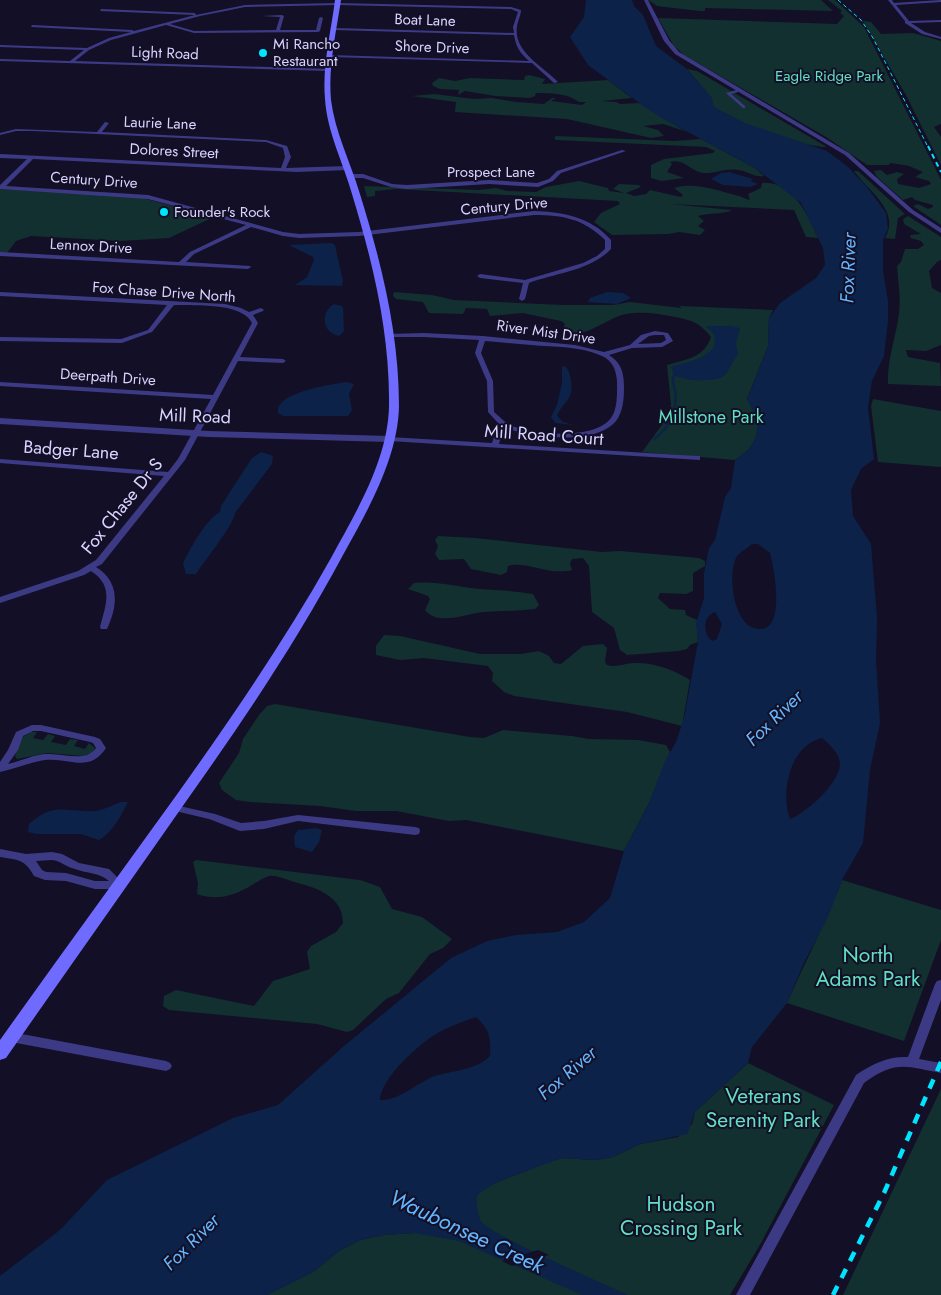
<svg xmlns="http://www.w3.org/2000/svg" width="941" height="1295" font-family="Jost,sans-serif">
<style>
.green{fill:#12302f}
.water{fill:#0c2248;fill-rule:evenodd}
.pier{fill:#130f26}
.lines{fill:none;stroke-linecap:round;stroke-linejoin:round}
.stream{stroke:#0c2248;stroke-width:2.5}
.minor{fill:#3d3a85;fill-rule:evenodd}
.tertiary{fill:#3d3a85;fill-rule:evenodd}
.secondary{fill:#6f6bff;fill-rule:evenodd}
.rail-far2{stroke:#00e5ff;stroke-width:1;stroke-dasharray:4 3;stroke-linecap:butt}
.rail-far1{stroke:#00e5ff;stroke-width:2;stroke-dasharray:5 4;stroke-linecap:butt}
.rail{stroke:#00e5ff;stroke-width:4.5;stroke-dasharray:10 9;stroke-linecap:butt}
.poi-dot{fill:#00e5ff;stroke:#130f26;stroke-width:2}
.labels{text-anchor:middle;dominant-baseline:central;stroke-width:4;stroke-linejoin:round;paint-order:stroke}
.far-street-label{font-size:15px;fill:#d9d4ff;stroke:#130f26}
.far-poi-label{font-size:15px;fill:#d9d4ff;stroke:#130f26;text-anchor:start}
.far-park-label{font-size:15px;fill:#5fe0c0;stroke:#130f26}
.street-label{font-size:18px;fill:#d9d4ff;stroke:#130f26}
.park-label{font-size:18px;fill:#5fe0c0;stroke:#130f26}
.water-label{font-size:19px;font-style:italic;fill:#62b6ff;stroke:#130f26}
.near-park-label{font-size:21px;fill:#5fe0c0;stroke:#130f26}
.near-water-label{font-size:22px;font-style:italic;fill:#62b6ff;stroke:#130f26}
</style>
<rect width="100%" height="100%" fill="#130f26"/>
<path class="green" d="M648,0H821L833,11L705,8V11H699L657,6Z
M828,0H835L864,27L941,180V225L913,206L918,204L928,209L933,207V205L915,200L912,197L903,200L877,177L874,171L881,170L887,175L897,172L904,174L897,179L898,184L919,188L931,184L929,181L915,177L923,172L909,166L891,163L888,165H867L826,137L684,55L674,46L658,18L837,24L844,16L840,13L842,11Z
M863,21L871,22L881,34L913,33L941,41V124L934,127L941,137V165L906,95Z
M687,69L697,71L827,147C810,149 726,120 714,107C710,102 708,95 705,90C699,83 693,76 687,69Z
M529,75L545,79L542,84L608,80L632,98L601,101L616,102L620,104L639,103L685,131L663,124L643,126L658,130L664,136L651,138L567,119L455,112L456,102L412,96L434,94L474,99L492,98L516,102L544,104L552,98H556L551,101L582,105L586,102H579C567,93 551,93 536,93L535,96L530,98L495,96L465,91L458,95L459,90L440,89L433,86L432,83L439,78L455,81L470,78L524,80L525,76Z
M556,136L674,141L701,139L755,168L764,176C755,178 748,171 738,170C726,168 715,174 703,173C690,171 684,158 670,162L672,164L667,172L684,178L662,181L651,178V165L664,159L713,153L715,151L706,147L556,140L554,138Z
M854,171H858L905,214L898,218L895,239L885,238C901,211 868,191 854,171Z
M579,181L608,188L609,191L624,193L613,189L619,184L639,185L641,187L626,193L634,196L646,194L650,190L681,197L683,195L674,188C694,182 716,190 735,195C741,196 745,199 750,200L748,194L761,188L762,183C792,180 808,215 818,238L806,237L794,210L670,204L732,210C727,214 708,213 698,216L704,221L698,226L705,230L700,235L679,232L668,234L612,235L594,222L601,213L620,204L618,201L397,189L375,191V196L367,197L364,186L479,190L496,188L507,191L536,192L546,187Z
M0,189L135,196L214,217L169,238L121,241L31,236L16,241L7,253H0Z
M908,216L941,237V260L937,262L929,271L932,288L941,293V345L926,351L906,350L908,357L940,363L941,386L888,384C887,358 896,338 899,313C901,297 898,282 897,266L901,262L905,249H918L924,245L921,241L911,238L910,235L921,234L904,224L903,219Z
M394,292L432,295L454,300L563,305H613L630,302L681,308L680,306L773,310L769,318L768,346L747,399C763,423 761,445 735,460L642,452L667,418L671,405L667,365C687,359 704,358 711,337C700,323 692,320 675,317C659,314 644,311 626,314C605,318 584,342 562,330L565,324L561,321L523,313L490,316L487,309L466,308L463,314L429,313L423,302L396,299L393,296Z
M873,399L941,411V467L878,462L871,406Z
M438,536L475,538L602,552L620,551L699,558L705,561V566L693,573V591L686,594L660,593L658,598L670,609L685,610L686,615L697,620L698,642L690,645L687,649L679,651L627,655L620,650L614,628L592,612L589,566L583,558L572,559L570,564L572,570C548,576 526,560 508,566L507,572L501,575L471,569L464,559L439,560L435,554L438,546L435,540Z
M414,583C437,581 457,587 480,589C498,590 515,591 533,594L539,605L535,609C518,611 501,611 484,612C467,613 439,627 425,610L430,599L428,596L408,589Z
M384,635L400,636L480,654H521L539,651L549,656L554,663L561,664L583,646L603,644L607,648L605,662L607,665C618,668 624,663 634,663C653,662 675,670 690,680L682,726L627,712L514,696L504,692L492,681L493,673L488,666L424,658L400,660L376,655V646Z
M275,704L470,737L484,738L503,730L572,736L589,739L638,740L666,745L670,752L649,803L624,851L466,820L449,821L396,811H356L320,806L249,802L236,800L222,790L219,783L239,753L243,739L259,715L267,706Z
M31,732H37L33,738L43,740L48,734L55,736L51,742L66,745L70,739L78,740L74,746L85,749L89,743L95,748L92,753L83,756L47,753L17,759L15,756L21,738Z
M196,860L360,880L380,887L392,909L422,917L452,939L443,948L430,954L399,993L386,999L353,1030L347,1032L317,1024L169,1010L163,1006L164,996L176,990L254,1006L273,981L310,969L307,952L311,946L336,932L343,923C343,895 314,887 291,881C285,879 276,875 269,876C263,878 257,882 252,885C234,896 217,901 197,894L198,883L193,862Z
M842,880L941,910V940L904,1041L787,1003C805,962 826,922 842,880Z
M748,1063L834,1105L761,1243L730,1295H267L313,1272L339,1251L360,1240L384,1235L414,1233L495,1183L541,1165L561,1158L596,1160L613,1157L640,1144L678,1137L692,1124L695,1112Z
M941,1089V1295H843Z"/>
<path class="water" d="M586,0H632L634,6L643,15L656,46L687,69L712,98L714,107L745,123L827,151L847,166L867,187L886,213L888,229L883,240V271L888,301V321L884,356L872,381L868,407L874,459L861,469L851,490L853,516L871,544L877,618L876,660L880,723L870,770L863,843L842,880L828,917L804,963L787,1003L752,1047L748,1063L695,1112L687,1134L640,1144L613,1157L596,1160L561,1158L495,1183L477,1195C476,1204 477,1213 481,1221C490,1235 605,1284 628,1295H582L459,1241L414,1233L384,1235L360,1240L339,1251L313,1272L267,1295H0V1276L60,1230L107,1180L233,1118L278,1105L344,1046L451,958L487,941L516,935L557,932L584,922L610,898L624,851L649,803L665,761L676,742L684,718L698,642L696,623L704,598V573L709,548L715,540L725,497L731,488L735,460C761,445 763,423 747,400L768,346L769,318L780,303L816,278L825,265L823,248L801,203L755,168L660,117L642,105L588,65L570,37L584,17ZM752,544H758L770,553C774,568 788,638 754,628C733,622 727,573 737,556C740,552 748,548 752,544ZM715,612L722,624L717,639L712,641C703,633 702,617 715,612ZM822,738C829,744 836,750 839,759C846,779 806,813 790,819C780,792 790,745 822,738ZM476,1017C490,1030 491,1037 490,1056C475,1071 452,1070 432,1077C416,1084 398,1101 380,1100C381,1078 418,1045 436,1034C448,1027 462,1022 476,1017Z
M729,172L753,179L751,181L758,184L750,187L723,185L711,179L721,173Z
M331,243L335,245L343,281L342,286L295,285L307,277L314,260L313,257L289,245Z
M607,292L623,293L631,298L617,304L588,302L590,298Z
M334,304L342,306L343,308L344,331L339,336C337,335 334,335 332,333C322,327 322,311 334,304Z
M706,326H730L740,328L736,343L738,354C733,360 730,370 725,375C717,383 684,381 674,375L671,367C684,362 721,358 714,335C713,332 708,329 706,326Z
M565,366C569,370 570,375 571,381C574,401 563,401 557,416L563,422L574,425L555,423L551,417L557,405L562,383V367Z
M346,382L354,384L349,394L352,410L348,416H283L278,413C275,392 330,385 346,382Z
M261,452L273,456L272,464L235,513C235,523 204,562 196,574H186L183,563C190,549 206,519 220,512L221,506L252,458Z
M121,802H128C121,816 112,833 99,840L81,834H36L28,832L29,824C55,801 65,813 95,811C104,810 112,805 121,802Z
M316,828L322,830L319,842L312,852L295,847L294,836L298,830Z"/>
<path class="pier" d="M538,1250L549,1255L512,1266L502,1261Z"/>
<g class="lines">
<path class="stream" d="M654,439C670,428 678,409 675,390C674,384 671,381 674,375"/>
<path class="minor" d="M888,0H892L894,3L941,0V2L896,5L909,21L941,20V22L911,23L925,32L941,37V39L922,34L905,23V21Z
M338,3L511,7L521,10C521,15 518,20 517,26C513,52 543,66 558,82L554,83L532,63L330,57L328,56L330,55L529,61C520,53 516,47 514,35L334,30L332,29L334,28L514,33L513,27L518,12L511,9L338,5L245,7L200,16L170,24L194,31L276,30L280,17L262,16L282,15L284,16L280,30H316L319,18L321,17L323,18L320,31L318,32L194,33L166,25L111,40L89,50L75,61L330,69L328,71L0,61V59L70,61L84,50L0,47V45L87,48L109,38L131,32L31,27L32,25L132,30L134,31L195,15L100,11L101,9L195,13L196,15L245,5Z
M740,89L742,91L731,94L745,106V108H743L726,93Z
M105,122L109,123L102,132L266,140L287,146L291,157L286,168L348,166L351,168L348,170L297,172L33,159L6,186L148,195L283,232L299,234L359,232L534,211C563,212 591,217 611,240V249C590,271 555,273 529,283L525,299L522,301L519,299L523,283L480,278L477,276L480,274L525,280L583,263L597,256L605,249V240C584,219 563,215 534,215L359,236L299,238L283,236L251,227L194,254L186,262L250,266L251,267L248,269L0,256V252L179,262L190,252L246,225L148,199L0,189V185L27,159L0,158V154L281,168L285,157L283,148L266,142L33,131H16L0,135V133L16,129L97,132Z
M622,150L626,151L561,173L553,181L538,187L489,184L407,189L391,187L363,178H351L348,176L351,174H363L392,184L407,185L489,180L537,183L549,179L557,171Z
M0,292L225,304L241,308L249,312L261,308L264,310L263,311L253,315L258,323L240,357L283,359L286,361L283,363L238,361L185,460L102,564L96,567C120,582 118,605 107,629H101L100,627C106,604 114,586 91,571L84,575L0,603V597L78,571L96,560L164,476L0,463V459L168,472L178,459L211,399L0,386V382L213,395L252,323C242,302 194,306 174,305L152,332L122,343L0,341V337L121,339L148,330L167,305L0,296Z
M655,331L668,333L673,341L662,347L632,348L609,355C622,363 624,374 624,388C624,399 623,412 616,421C596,445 539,438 512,430L500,440L499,444L697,456H700V460L389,441L385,439L389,437L492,443L494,437L506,428L498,423L488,412L487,381L475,353L479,340L424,337H389L386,335L387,334L424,333L483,336L575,345L604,352L630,345L641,335ZM655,335H664L666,340L661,343L638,344L649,336ZM485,341C501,342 516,344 531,345C555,347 580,346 602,356C613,361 616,370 617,381C617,392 618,409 611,418C595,440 535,435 512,426C505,423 500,417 494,412L493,381L481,353Z
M32,725H41L95,737L100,739L106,748C89,774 69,757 45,760C30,762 15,769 0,772V762L8,750L16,732ZM33,731H41L90,742L93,743L96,748C85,763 64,753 47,754C35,754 21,761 8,764L18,750L23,736Z
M175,805L215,814L241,823L264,821L298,815L415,827L419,828L420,831L419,834L415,835L298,821L264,829L240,831L209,819L171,810L170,808L171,806Z
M0,849L26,854L52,852L62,854L79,863L109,869L125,885L124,888L120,889H95L66,881L45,880L34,876C25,859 18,860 0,857ZM52,860C61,861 66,867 75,869C88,874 98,872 109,881H95L66,873L46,872L42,870L36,861Z
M941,980V1000L919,1059L941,1063V1073C906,1066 895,1060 864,1083L750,1295H736L856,1075C872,1064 888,1056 908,1057L935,984L937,981Z
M11,1032L166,1061L170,1063L172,1066L170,1069L166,1071L11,1042L7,1040L5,1037L7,1034Z"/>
<path class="tertiary" d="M644,0H648L669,40L679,52L849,153L913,210L941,228V233L909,212L845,155L675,54L664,41Z
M0,418L209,431L389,436L394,439L389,442L209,437L0,424Z"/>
<path class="secondary" d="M335,0H341C336,33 328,67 331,100C335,132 350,161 359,191C381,261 399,332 399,406C398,458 368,510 343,555C297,641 243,721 187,800C127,886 66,972 6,1058L0,1060V1040C59,957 119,875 178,793C232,717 285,640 331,558C356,512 388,460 389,406C390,333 373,263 352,194C343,162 327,132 325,99C322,66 331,32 335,0Z"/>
<path class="rail-far2" d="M838,0L861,20L873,38L928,147"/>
<path class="rail-far1" d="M928,146L941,172"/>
<path class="rail" d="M833,1295L884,1193L941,1062"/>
</g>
<g class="poi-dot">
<circle cx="263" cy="53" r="5"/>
<circle cx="164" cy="212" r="5"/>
</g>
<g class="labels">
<g class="far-street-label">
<text transform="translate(425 20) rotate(2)">Boat Lane</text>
<text transform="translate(432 47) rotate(2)">Shore Drive</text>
<text transform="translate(165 53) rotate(2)">Light Road</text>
<text transform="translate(160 123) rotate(2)">Laurie Lane</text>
<text transform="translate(174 151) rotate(3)">Dolores Street</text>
<text x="491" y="172">Prospect Lane</text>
<text transform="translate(94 180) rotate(4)">Century Drive</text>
<text transform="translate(504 206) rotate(-5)">Century Drive</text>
<text transform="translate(91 246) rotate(3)">Lennox Drive</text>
<text transform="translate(164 292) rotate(4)">Fox Chase Drive North</text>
<text transform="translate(546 332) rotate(8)">River Mist Drive</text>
<text transform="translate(108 377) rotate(4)">Deerpath Drive</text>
</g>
<g class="far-poi-label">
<text x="273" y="44">Mi Rancho<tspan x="273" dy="17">Restaurant</tspan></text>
<text x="174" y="212">Founder's Rock</text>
</g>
<g class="far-park-label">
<text x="829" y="76">Eagle Ridge Park</text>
</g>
<g class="street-label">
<text transform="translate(195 416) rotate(2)">Mill Road</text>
<text transform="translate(544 435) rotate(4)">Mill Road Court</text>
<text transform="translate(71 450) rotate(4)">Badger Lane</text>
<text transform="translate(122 506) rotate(-51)">Fox Chase Dr S</text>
</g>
<g class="park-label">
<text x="711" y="417">Millstone Park</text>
</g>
<g class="water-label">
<text transform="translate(848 268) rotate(-88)">Fox River</text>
<text transform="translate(774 718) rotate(-44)">Fox River</text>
<text transform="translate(567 1073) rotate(-41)">Fox River</text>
<text transform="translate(191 1242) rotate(-45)">Fox River</text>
</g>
<g class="near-park-label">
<text x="868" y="955">North<tspan x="868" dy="24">Adams Park</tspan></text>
<text x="763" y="1096">Veterans<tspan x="763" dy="24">Serenity Park</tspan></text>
<text x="681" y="1204">Hudson<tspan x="681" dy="24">Crossing Park</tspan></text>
</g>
<g class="near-water-label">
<text transform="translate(467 1231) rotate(25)">Waubonsee Creek</text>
</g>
</g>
</svg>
